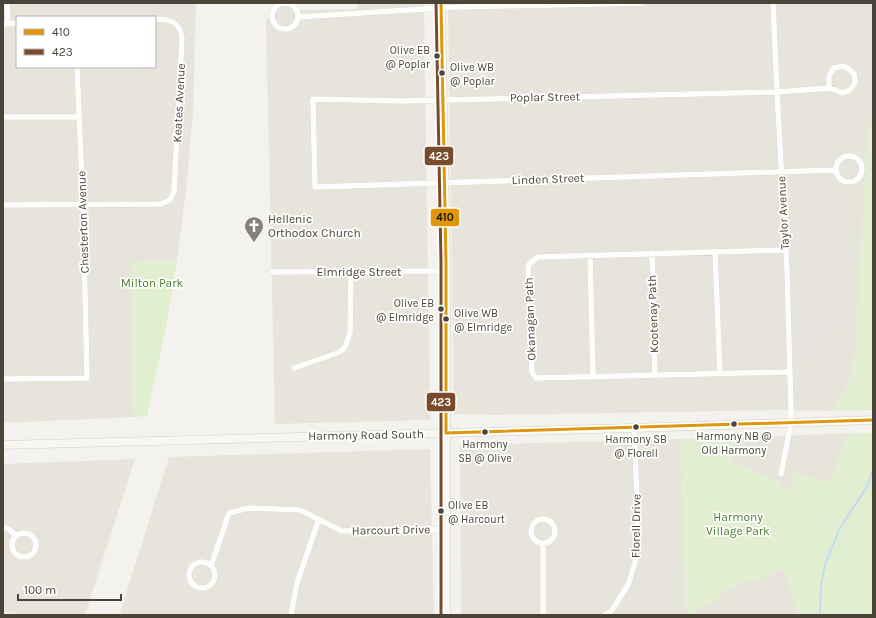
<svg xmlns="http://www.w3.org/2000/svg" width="876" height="618" font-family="Karla,sans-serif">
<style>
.residential{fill:#e7e4dc;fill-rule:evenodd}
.green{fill:#e1eecf}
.parking{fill:#e6e3df}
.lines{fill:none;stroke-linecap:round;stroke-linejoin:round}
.stream{stroke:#c0ddf1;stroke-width:2}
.street-casing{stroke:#d2d0cb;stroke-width:6}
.secondary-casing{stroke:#d3cfc5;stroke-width:9}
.street{stroke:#fdfdfc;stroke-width:5.5}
.secondary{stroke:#f7f6f1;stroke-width:8}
.bus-1-casing{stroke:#fff;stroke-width:6}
.bus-2-casing{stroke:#fff;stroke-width:6}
.bus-1{stroke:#dd9709;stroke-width:3}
.bus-2{stroke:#7a4b2a;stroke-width:3}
.bus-dot{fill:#4b4439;stroke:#fff;stroke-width:1.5}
.labels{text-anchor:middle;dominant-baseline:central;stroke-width:3.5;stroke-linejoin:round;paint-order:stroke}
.bus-label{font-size:11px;fill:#4b4439;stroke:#fff;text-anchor:start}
.street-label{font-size:12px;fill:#4b4439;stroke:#fff}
.poi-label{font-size:12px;fill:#4b4439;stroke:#fff;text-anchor:start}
.park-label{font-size:12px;fill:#4a7f2a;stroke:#fff}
.line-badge{stroke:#fff;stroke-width:1.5}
.badge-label{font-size:11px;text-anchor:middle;font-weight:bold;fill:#fff}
.pale-badge-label{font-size:11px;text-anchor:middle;font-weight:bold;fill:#111}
</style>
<rect width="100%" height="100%" fill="#f4f2ee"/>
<path class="residential" d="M3,3H196L193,113L186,191L177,261L131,262L134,417L3,423ZM17,17H155V67H17Z
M276,3H291L300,10L357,9V3H424L430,420L275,424L266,22Z
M448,3H873V122L868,126L855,355L850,382L832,411L776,410L495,415L454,414Z
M849,433L830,482L796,474L789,493L777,481L731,462L736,438Z
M681,439L686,615H461L460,445Z
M430,449L434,615H128L120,613L169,457Z
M135,459L85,615H33L3,612V464Z
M784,568L798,615H689L739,584L766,576Z"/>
<path class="green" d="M873,122V410L832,411L850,382L855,355L868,126Z
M177,261L165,332L147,416L134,417L131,262Z
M849,433H873V615H798L784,568L766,576L739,584L689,615H686L681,439L736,438L731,462L777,481L789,492L796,474L830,481Z"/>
<path class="parking" d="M801,320L843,321V332L818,334V353L815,354V359L802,360Z"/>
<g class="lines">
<path class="stream" d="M820,615L821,585L826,562L840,528L868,485L873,469"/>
<g class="street-casing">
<path id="street" d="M7,3L8,24
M773,3L777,92L787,270L791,411V423L781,474
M272 16a13 13 0 1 1 26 0a13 13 0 1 1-26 0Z
M298,17L457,7L642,3
M3,24L17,23
M829,88V76L834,68L843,66L848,68L854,74L855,83L850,90L843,93L829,88L777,92L402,101L313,99L315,187L835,170
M3,117H78
M836 169a13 13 0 1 1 26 0a13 13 0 1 1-26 0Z
M3,205L161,204L170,200L174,191L182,38C180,22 170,19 155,19
M786,250L538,257L529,264L528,270L532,372L536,378L790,372
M715,252L720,374
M652,253L655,375
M590,255L593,376
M272,272L446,271
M294,368L340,352L345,347L350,333L351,271
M3,379L87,378L83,204L77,67
M531 531a12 12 0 1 1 24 0a12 12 0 1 1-24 0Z
M3,527L9,529L16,536
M12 545a12 12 0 1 1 24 0a12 12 0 1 1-24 0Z
M543,544V615
M189 575a13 13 0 1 1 26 0a13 13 0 1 1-26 0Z
M211,566L229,513L249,508L300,510L342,531L446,529
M291,615L297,583L319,519
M605,615L612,610L628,585L635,563L638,519L634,428"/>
</g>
<g class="secondary-casing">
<path id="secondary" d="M441,3L446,262V615
M3,445L634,428L873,420"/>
</g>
<use href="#street" class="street"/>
<use href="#secondary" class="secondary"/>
<g class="bus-1-casing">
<path id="bus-1" d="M441,3L446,262V433L873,420"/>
</g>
<g class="bus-2-casing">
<path id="bus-2" d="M436,3L441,262V615"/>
</g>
<use href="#bus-1" class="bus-1"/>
<use href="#bus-2" class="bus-2"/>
</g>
<defs>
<g id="church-pin" transform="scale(1)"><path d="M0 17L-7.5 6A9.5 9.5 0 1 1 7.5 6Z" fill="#868178" stroke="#fff"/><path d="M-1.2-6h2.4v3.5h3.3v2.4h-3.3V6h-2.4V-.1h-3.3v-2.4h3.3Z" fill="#fff"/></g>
</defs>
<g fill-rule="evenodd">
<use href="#church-pin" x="254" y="226"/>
</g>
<g class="bus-dot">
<circle cx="437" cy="56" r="3.5"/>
<circle cx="442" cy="73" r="3.5"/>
<circle cx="441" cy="309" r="3.5"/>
<circle cx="446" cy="319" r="3.5"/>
<circle cx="734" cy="424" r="3.5"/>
<circle cx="636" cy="427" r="3.5"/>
<circle cx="485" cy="432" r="3.5"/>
<circle cx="441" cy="511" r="3.5"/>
</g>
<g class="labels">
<g class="bus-label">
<text x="430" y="50" text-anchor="end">Olive EB<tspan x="430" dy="14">@ Poplar</tspan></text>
<text x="450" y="67">Olive WB<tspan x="450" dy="14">@ Poplar</tspan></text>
<text x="434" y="303" text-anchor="end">Olive EB<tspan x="434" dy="14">@ Elmridge</tspan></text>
<text x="454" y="313">Olive WB<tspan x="454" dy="14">@ Elmridge</tspan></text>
<text x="734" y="436" text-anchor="middle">Harmony NB @<tspan x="734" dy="14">Old Harmony</tspan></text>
<text x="636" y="439" text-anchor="middle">Harmony SB<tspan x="636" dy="14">@ Florell</tspan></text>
<text x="485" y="444" text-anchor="middle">Harmony<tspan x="485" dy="14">SB @ Olive</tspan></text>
<text x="448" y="505">Olive EB<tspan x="448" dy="14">@ Harcourt</tspan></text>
</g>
<g class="street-label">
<text transform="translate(545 97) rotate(-1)">Poplar Street</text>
<text transform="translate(179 103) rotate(-87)">Keates Avenue</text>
<text transform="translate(548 179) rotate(-2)">Linden Street</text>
<text transform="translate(783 213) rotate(-93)">Taylor Avenue</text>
<text transform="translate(83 222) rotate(-92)">Chesterton Avenue</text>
<text x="359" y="272">Elmridge Street</text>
<text transform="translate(653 314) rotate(-92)">Kootenay Path</text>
<text transform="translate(530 319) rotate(-92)">Okanagan Path</text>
<text transform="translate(366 435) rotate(-1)">Harmony Road South</text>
<text transform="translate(636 526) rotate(-89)">Florell Drive</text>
<text transform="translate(391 530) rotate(-1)">Harcourt Drive</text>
</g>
<g class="poi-label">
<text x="268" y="219">Hellenic<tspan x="268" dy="14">Orthodox Church</tspan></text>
</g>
<g class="park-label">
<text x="152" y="283">Milton Park</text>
<text x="738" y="517">Harmony<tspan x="738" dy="14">Village Park</tspan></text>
</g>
</g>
<g class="line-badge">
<rect x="424" y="146" width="30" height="20" rx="4" fill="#7a4b2a"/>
<rect x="430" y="208" width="30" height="19" rx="4" fill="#dd9709"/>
<rect x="426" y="392" width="30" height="20" rx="4" fill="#7a4b2a"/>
</g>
<g class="badge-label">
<text x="439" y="160">423</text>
<text x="441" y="406">423</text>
</g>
<g class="pale-badge-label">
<text x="445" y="221">410</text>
</g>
<rect width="876" height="618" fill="none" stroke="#4b4439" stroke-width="8"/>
<rect x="16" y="16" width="140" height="52" fill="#ffffff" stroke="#b7b4b0"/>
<rect x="24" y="29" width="20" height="6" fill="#dd9709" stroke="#b7b4b0"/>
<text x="52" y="36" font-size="12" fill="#4b4439">410</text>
<rect x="24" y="49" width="20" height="6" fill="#7a4b2a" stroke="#b7b4b0"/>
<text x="52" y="56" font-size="12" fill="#4b4439">423</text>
<path d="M18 594v6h103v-6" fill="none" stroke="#4b4439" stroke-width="2"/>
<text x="24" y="594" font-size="12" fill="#4b4439" stroke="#ffffff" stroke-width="3" paint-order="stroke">100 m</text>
</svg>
